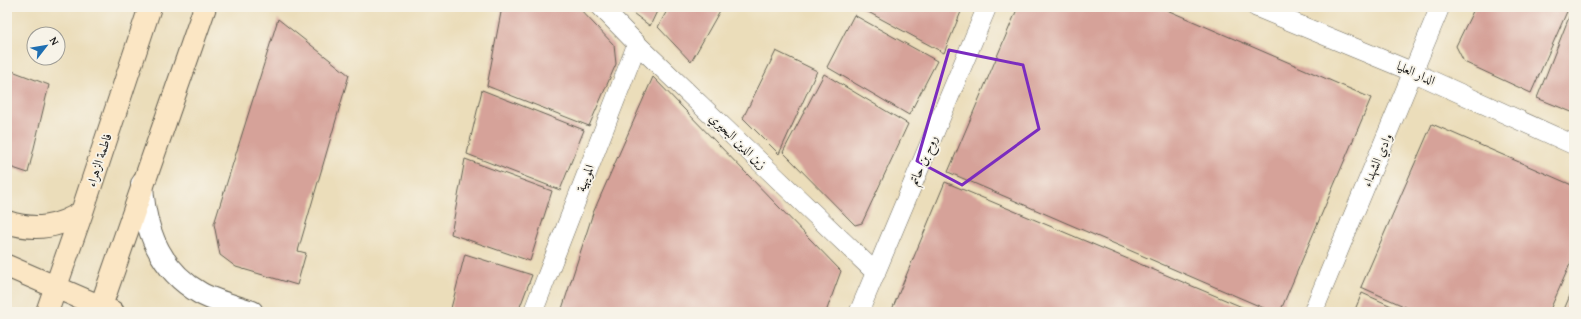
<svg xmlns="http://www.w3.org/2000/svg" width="1581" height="319" font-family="'Gentium Book Plus',Amiri,serif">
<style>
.building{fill:#d6a299}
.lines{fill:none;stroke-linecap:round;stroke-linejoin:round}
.minor-casing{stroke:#646053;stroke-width:20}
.tertiary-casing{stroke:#646053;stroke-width:24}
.secondary-casing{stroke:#646053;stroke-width:24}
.minor{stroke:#fff;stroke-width:19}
.tertiary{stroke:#fff;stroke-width:22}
.secondary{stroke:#fbe6c4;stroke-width:22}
.marked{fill:none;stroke:#7b2cbf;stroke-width:3;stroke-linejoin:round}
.labels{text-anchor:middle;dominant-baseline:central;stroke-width:3.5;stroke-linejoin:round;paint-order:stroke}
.street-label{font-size:13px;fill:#1c1c1c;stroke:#f7f3e8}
</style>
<rect width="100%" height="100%" fill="#f7f3e8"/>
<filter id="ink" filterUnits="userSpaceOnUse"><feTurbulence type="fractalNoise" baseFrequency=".025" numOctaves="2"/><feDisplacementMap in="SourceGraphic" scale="8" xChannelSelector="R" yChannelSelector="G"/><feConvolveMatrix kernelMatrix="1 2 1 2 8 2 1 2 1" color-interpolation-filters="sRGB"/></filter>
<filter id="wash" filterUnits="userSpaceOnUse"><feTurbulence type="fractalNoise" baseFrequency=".012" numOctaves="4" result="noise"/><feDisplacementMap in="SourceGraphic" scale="16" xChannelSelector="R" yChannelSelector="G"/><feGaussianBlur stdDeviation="0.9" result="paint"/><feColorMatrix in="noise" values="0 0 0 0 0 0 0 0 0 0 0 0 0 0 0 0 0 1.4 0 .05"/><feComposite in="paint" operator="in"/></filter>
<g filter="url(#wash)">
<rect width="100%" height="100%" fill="#ebddba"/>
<g id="blocks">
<path class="building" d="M502,7H578L614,45L616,64L589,126L487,86Z
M625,7H659L650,26Z
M669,7H722L691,62L658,27Z
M859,7H963L944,53Z
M1018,7H1160L1371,98L1280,312H1273L948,172Z
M1475,7H1569L1531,93L1464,62L1456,46Z
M1573,7H1574V113L1537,98Z
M854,15L937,61L909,115L827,67Z
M278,19L349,75L298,251L306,253L297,285L236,267L220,255L214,224Z
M776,51L817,71L779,154L743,118Z
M7,69L49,85L28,173L7,166Z
M824,74L908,124L862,223L855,225L783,152Z
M653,77L841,271L826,312H561L593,213Z
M482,90L584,130L560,190L467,154Z
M1432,124L1574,186V255L1549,312H1417L1361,287Z
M465,159L552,191L530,261L451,234Z
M945,182L1254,312H891Z
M465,254L532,275L518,312H450Z
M1574,286V312H1563Z
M1362,293L1405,312H1354Z"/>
</g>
</g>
<g filter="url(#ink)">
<use href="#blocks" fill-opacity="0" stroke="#646053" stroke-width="1"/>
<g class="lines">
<g class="minor-casing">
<path id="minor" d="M601,7L637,44L876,273
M1256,7L1413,72L1574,145
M533,312L637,44
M859,312L987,7
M1313,312L1440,7"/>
</g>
<g class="tertiary-casing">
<path id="tertiary" d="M142,184C144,229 160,270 200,293C214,301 237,307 252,312"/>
</g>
<g class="secondary-casing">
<path id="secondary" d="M7,222C34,231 58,228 82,212
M7,266L113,312
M47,312L82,212L150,7
M99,312L205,7"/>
</g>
<use href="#minor" class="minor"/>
<use href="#tertiary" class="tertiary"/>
<use href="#secondary" class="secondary"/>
</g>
</g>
<path class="marked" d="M949,50L1023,65L1039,129L962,185L917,161Z"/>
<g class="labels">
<g class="street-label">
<text transform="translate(1416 73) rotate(24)">الدار العليا</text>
<text transform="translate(738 141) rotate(44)">زين الدين البحيري</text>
<text transform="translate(99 160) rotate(-72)">فاطمة الزهراء</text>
<text transform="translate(923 160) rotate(-67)">روح بن حاتم</text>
<text transform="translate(1377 160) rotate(-67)">وادي الشهداء</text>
<text transform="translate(585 178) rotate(-69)">المويهية</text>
</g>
</g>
<rect width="1581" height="319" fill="none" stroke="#f7f3e8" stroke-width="24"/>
<g transform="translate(46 46) rotate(59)"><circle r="19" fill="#f7f3e8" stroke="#9f9d96"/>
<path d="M0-3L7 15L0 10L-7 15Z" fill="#1f6fb2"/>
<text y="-6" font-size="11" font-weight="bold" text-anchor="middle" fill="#1c1c1c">N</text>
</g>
</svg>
